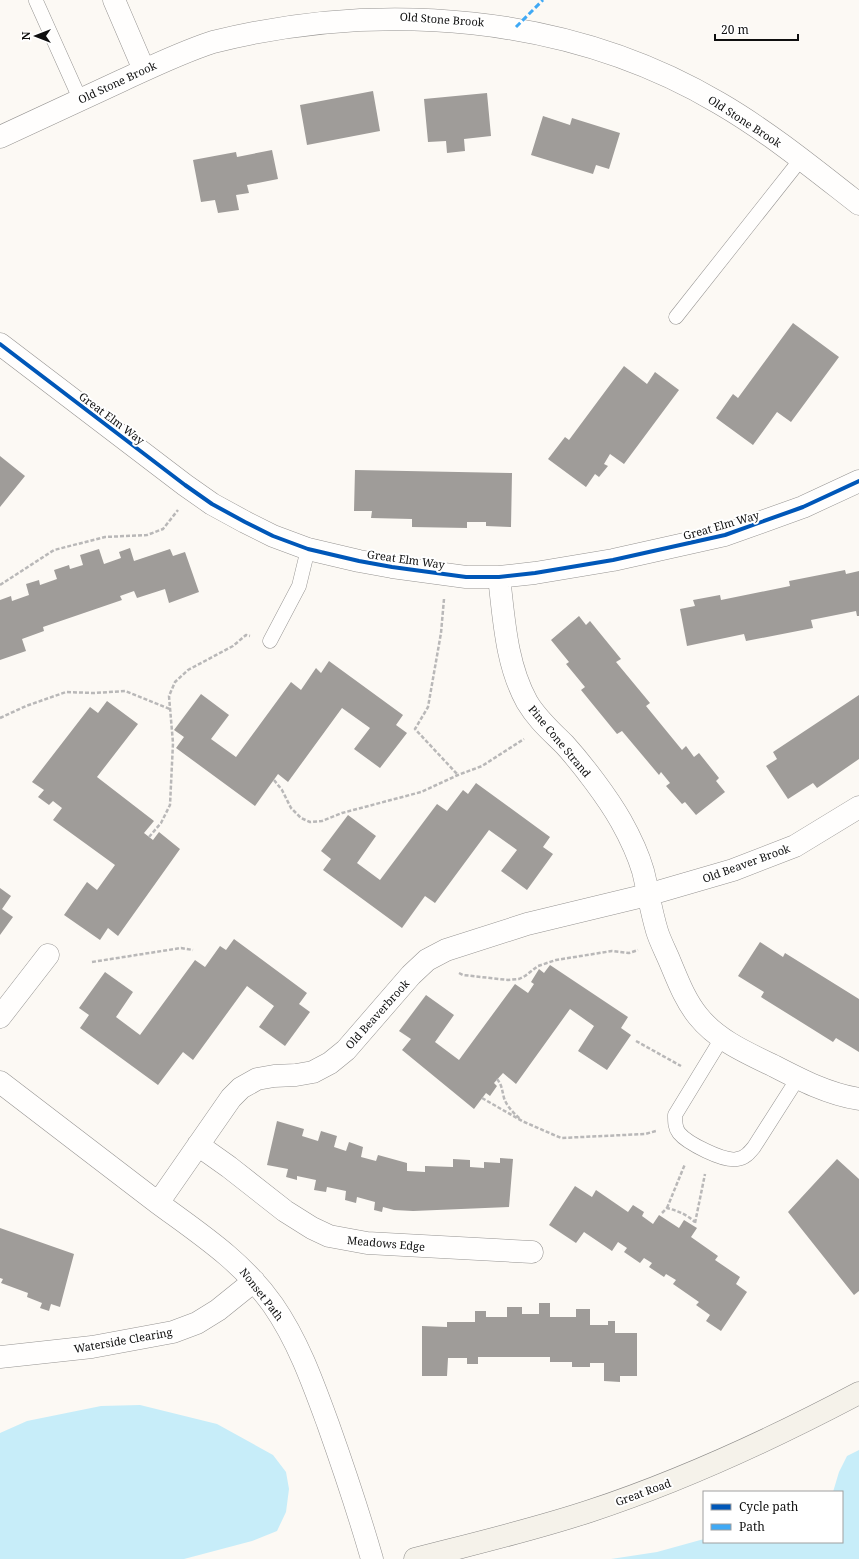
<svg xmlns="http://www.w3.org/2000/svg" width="859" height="1559" font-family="'Noto Serif',serif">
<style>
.water{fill:#c7edf9}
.building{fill:#9f9c99}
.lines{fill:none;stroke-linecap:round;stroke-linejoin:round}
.service-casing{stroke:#969492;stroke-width:15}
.minor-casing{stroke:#969492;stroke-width:23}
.secondary-casing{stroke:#8c8b89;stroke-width:23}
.path{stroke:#b9b8b8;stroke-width:2.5;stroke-dasharray:4 2;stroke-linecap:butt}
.service{stroke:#fffefd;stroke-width:14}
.minor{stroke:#fffefd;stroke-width:22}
.secondary{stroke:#f5f2ea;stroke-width:22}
.quiet{stroke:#3fa9f5;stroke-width:3;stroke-dasharray:6 3;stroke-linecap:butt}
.cycleway-casing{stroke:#fff;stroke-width:6}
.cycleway{stroke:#0057b8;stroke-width:4}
.labels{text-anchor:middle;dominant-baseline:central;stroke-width:4;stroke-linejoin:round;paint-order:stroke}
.street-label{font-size:11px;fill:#0f0f0f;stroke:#fff}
</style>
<rect width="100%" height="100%" fill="#fcf9f4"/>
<path class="water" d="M140,1405L217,1424L273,1455L286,1472L289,1489L286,1512L277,1531L252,1541L184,1559H0V1433L27,1421L101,1406Z
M859,1450V1559H611L657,1552L704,1539V1542H842V1492H833L839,1472L847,1456Z"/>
<path class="building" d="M373,91L380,131L307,145L300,105Z
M487,93L491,136L464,139L465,151L447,153L446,141L428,142L424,99Z
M543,116L570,125L572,118L620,133L609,169L596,165L593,174L531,155Z
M272,150L278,179L247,185L249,193L236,195L239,210L218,213L215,200L201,202L193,160L236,152L237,157Z
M793,323L839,357L791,422L777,412L753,445L716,418L733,394L738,398Z
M624,366L647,384L655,372L679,390L624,464L610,454L604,464L608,466L599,477L595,474L586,487L548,459L565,437L569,440Z
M0,456L25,476L0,507Z
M355,470L512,473L511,527L486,526V522H467V528L412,527V519L371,518L372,511H354Z
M130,548L134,561L170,549L173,556L185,552L199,592L169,603L165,589L137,598L134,591L120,596L122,600L43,627L44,631L22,639L26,651L0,660V600L11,596L12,601L29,595L26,584L39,580L40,585L57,579L54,570L69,565L70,569L83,565L80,555L99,549L104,564L121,558L119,552Z
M845,570L846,574L859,571V616H857L856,611L811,620L813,628L746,641L744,634L687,646L680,609L695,606L693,600L720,595L721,600L790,586L789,581Z
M579,616L586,625L590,621L621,659L616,662L650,703L646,706L682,750L686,746L694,757L699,753L719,778L716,781L725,792L696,815L685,802L682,804L666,786L670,783L661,772L659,775L622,731L617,734L581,690L585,687L566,664L569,662L551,640Z
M329,661L403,715L396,725L407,733L380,768L354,749L370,728L342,708L288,782L278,774L255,806L176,748L184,737L174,730L201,694L229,715L211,739L236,757L291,682L301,690L316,668L321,673Z
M859,695V759L817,788L813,783L788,799L766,766L777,759L773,752Z
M107,701L138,724L97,777L154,821L144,833L153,840L159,832L180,849L118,936L108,928L100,940L64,915L87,882L97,890L115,865L53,820L62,808L53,801L49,805L38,797L44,790L32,782L90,707L98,713Z
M476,783L550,837L543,847L553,854L527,890L501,871L517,850L489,830L435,903L425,896L402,928L323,870L331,859L321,851L348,815L376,836L357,863L380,880L437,804L447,811L463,790L468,794Z
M0,888L11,896L2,909L13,917L0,935Z
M234,939L307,993L299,1004L310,1012L285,1046L259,1027L274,1006L247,986L193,1060L183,1052L158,1085L80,1028L89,1015L79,1008L105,972L133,992L116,1017L140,1035L195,960L205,967L220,946L226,950Z
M760,942L783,957L785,953L859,999V1052L836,1038L833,1042L761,997L764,992L738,976Z
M550,965L628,1017L621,1028L631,1035L607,1070L578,1051L594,1026L570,1009L516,1084L503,1073L494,1083L497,1086L490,1096L486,1093L474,1109L402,1050L411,1039L399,1031L426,995L454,1015L435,1042L459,1060L515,984L528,993L534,984L531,982L539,969L544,973Z
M277,1121L304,1129L302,1136L318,1141L321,1131L337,1136L334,1147L346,1151L349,1142L363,1147L361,1157L376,1161L378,1155L407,1163V1171L425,1172V1166L453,1167V1159L470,1160V1167L484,1168V1162L500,1163V1158L513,1159L509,1207L413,1211L394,1210L383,1207L382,1212L374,1210L375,1202L357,1197L356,1203L345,1200L346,1191L327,1187L326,1192L314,1190L316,1180L297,1176V1180L286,1177L288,1169L267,1165Z
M837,1159L859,1179V1291L854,1295L788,1212Z
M575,1186L592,1197L596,1190L628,1212L633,1205L644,1212L642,1216L653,1224L659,1215L679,1228L684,1220L697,1228L691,1237L718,1256L715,1260L740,1277L736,1284L747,1292L721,1331L706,1321L710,1315L696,1305L699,1302L673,1284L676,1280L666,1274L664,1277L649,1267L652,1263L644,1258L640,1263L624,1252L627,1248L618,1242L612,1251L584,1232L576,1243L549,1225Z
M0,1228L74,1254L60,1307L51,1304L49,1311L40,1308L42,1303L27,1297L28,1293L1,1283L3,1279L0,1278Z
M539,1303H550V1317H576V1309H590V1325H608V1321H615V1333H637V1376H620V1382L604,1381V1363H590V1367H572V1362H550V1357H478V1364H467V1358H448L447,1376H422V1326L447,1327V1322H475V1311H486V1317H507V1307H522V1314H539Z"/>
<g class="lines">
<g class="service-casing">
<path id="service" d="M36,1L80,99
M676,317L801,159
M270,641L299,586L308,549
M722,1038L675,1115C675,1122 675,1128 679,1133C687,1143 724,1162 737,1159C745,1158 749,1153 754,1147L798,1078"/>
</g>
<g class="minor-casing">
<path id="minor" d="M114,0L144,70
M0,137C41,118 82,99 123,80C153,66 182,52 213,42C381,0 568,14 719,103C769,132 814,169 859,204
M0,344L185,485L212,504L245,522L273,536L308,549L359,561L392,567L466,577H499L535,573L613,560L725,535L803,507L859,481
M499,577C504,619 506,664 527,702C537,719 551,731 565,745C583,765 608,798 621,821C630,837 638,854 643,871C648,891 651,911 657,931C660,941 666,952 670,962C678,981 685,1000 698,1016C717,1040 747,1053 774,1066C801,1080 828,1094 859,1099
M0,1017L48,955
M0,1082C53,1122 105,1163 158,1203C200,1234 242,1261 273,1305C298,1341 313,1383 328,1424C344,1469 359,1514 372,1559
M198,1145L229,1167L285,1211L312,1228L329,1236L367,1243L532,1252
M158,1203L231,1098L241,1088L257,1079L274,1076L296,1075L313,1072L330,1063L346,1050L411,975L427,960L446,950L527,924L647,895L733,870L795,846L859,807
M0,1357L92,1347L173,1332L197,1323L218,1310L254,1281"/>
</g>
<g class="secondary-casing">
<path id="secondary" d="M415,1559C473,1544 533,1530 590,1511C684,1480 772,1439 859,1393"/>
</g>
<path class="path" d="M0,585L54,550L105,537L147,535L163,529L178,510
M444,599L441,633L428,707L415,729L458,775
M0,718L26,706L66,692L94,693L125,691L170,709
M274,780L282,790L291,808L301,818L310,822L322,821L342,813L421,792L458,775L482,766L524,739
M149,837L161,823L170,805L173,743L169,696L175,682L188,670L233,646L246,635L250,636
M92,962L181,948L193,950
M459,973L463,975L508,980L519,979L525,976L538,966L556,960L612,951L629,953L638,950
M636,1041L681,1066
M497,1079C502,1085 502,1090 504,1098C507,1107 514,1113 520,1119
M482,1098L522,1121L561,1138L645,1134L656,1131
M667,1208L685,1164
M662,1213L667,1208C678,1211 686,1214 695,1222
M695,1223L705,1174"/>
<use href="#service" class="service"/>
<use href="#minor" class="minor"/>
<use href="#secondary" class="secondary"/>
<path class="quiet" d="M516,27L543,0"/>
<g class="cycleway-casing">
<path id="cycleway" d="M0,344L185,485L212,504L245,522L273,536L308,549L359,561L392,567L466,577H499L535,573L613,560L725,535L803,507L859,481"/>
</g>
<use href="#cycleway" class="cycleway"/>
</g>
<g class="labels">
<g class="street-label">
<text transform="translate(442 19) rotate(4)">Old Stone Brook</text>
<text transform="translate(117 82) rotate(-25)">Old Stone Brook</text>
<text transform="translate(745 121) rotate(33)">Old Stone Brook</text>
<text transform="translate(112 418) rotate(37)">Great Elm Way</text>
<text transform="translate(721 525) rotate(-16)">Great Elm Way</text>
<text transform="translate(406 559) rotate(8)">Great Elm Way</text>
<text transform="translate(560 741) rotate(50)">Pine Cone Strand</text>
<text transform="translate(746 863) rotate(-20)">Old Beaver Brook</text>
<text transform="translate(377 1014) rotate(-48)">Old Beaverbrook</text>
<text transform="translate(386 1243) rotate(5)">Meadows Edge</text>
<text transform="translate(262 1294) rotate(52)">Nonset Path</text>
<text transform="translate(123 1340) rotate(-10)">Waterside Clearing</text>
<text transform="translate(643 1492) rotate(-20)">Great Road</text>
</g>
</g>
<rect x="703" y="1491" width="140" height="52" fill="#ffffff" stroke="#9f9f9f"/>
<rect x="711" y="1504" width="20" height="6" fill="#0057b8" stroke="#9f9f9f"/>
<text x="739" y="1511" font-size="12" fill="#0f0f0f">Cycle path</text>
<rect x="711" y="1524" width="20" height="6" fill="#3fa9f5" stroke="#9f9f9f"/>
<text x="739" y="1531" font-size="12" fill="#0f0f0f">Path</text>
<g transform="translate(36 36) rotate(270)" stroke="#ffffff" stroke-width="3" paint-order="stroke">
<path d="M0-3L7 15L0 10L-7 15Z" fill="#0f0f0f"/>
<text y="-6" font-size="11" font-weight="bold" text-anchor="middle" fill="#0f0f0f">N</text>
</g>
<path d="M715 34v6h83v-6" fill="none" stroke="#0f0f0f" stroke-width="2"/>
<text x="721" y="34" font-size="12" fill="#0f0f0f" stroke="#ffffff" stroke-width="3" paint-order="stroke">20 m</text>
</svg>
